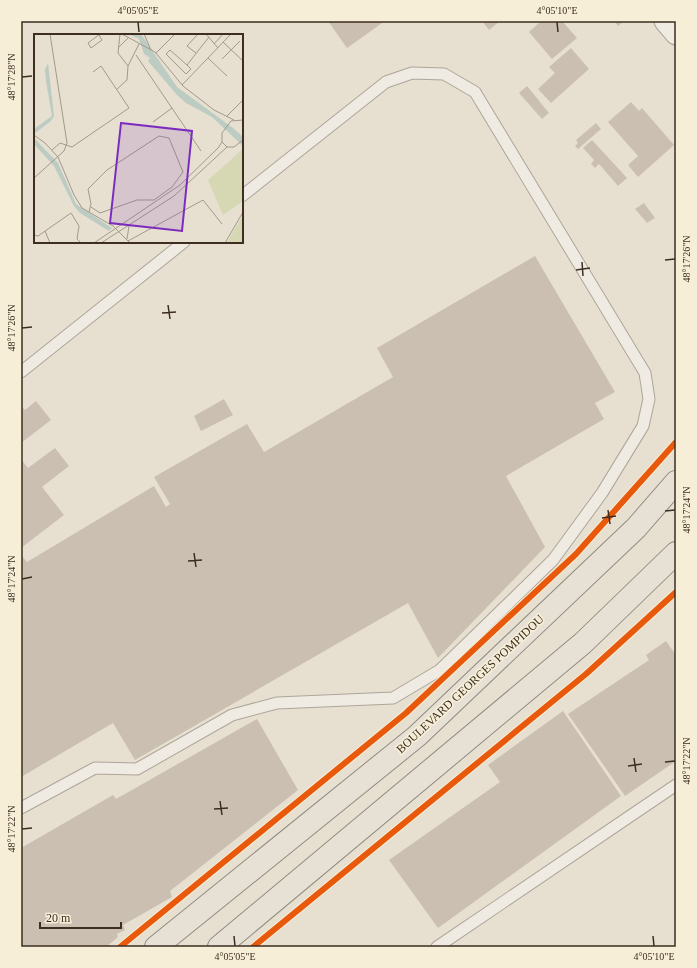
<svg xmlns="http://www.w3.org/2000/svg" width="697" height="968" font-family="'Times New Roman',serif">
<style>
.building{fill:#cbbfb2}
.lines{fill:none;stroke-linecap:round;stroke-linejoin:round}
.lane-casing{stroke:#ada599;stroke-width:13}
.street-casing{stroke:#ada599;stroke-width:23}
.primary-casing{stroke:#928b80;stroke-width:24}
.lane{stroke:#efebe3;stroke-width:11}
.street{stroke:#efebe3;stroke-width:21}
.primary{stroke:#e6e1d4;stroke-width:22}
.cycleway-casing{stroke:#f7eed8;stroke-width:8}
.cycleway{stroke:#e8590c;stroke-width:6}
.ticks{fill:none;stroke:#3d2e20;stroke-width:1.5}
.labels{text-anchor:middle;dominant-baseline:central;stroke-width:3.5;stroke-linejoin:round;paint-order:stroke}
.street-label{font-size:12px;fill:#3d2e20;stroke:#f7eed8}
.inset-road{fill:none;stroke:#a3998a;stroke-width:1}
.view{fill:#7b2cbf;fill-opacity:0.15;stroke:#7b2cbf;stroke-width:2}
.inset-edge{fill:none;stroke:#3d2e20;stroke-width:2}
.neatline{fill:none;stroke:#3d2e20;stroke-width:1.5}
.ticks-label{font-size:10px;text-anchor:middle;fill:#3d2e20}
</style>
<rect width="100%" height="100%" fill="#e7e0d1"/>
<path class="building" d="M328,21H385L347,48Z
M482,21H500L489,30Z
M541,21H562L577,38L552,59L529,32Z
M614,21H624L618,26Z
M571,48L589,69L551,103L538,89L555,73L549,67Z
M527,86L549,113L542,119L519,93Z
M631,102L639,111L642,108L674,145L638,177L628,165L638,156L608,122Z
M596,123L601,129L578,149L575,146L578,143L576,140Z
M592,140L627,178L618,186L599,164L595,168L591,164L594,160L583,148Z
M644,203L655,218L647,223L635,209Z
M535,256L615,392L595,403L604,419L506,476L545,547L438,658L408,603L135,760L113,723L21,777V555L27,562L154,486L166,507L170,504L154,477L247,424L264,452L393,377L377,348Z
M224,399L233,415L201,431L194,416Z
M36,401L51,420L21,443V406L25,410Z
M55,448L69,466L42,487L64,515L21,548V459L28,468Z
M666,641L676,655V761L625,796L568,714L649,660L646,655Z
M563,711L621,796L438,928L389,860L500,782L488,765Z
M257,719L298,790L170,891L172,897L123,925L125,930L117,934L118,937L106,947H21V848L113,795L116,799Z"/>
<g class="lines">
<g class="lane-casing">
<path id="lane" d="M21,372L184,242
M21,808L95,768L137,769L232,715L277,703L393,698L440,670L553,560L602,493L643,426L649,399L645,373L475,92L444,74L412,73L386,82L242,196
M437,947L676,785"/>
</g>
<g class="street-casing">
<path id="street" d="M665,21L676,34"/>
</g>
<g class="primary-casing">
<path id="primary" d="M156,947L417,736L636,528L676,482
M219,947L583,643L676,553"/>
</g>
<use href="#lane" class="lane"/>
<use href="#street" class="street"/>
<use href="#primary" class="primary"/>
<g class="cycleway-casing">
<path id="cycleway" d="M120,947L406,713L576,554L676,442
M253,947L586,674L676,592"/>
</g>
<use href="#cycleway" class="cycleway"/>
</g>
<path class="ticks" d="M138,22L139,32M557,22L558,32M22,77L32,76M665,260L675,259M582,262L583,276M576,270L590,268M168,305L170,319M162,313L176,312M22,328L32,327M608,510L610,524M665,511L675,510M602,518L616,516M194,553L196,567M188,561L202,560M22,579L32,577M634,758L636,772M665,762L675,761M628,766L642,764M220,801L222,815M214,809L228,808M22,829L32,828M234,936L235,946M653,936L654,946"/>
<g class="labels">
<g class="street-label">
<text transform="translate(470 684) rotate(-43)">BOULEVARD GEORGES POMPIDOU</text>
</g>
</g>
<g transform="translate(34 34)">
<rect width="209" height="209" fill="#e7e0d1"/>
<path d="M209,115V167L189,181L174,146ZM209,181V209H193L203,191Z" fill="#d6d7b3"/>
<path d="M94,0H107L143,53L199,94L209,103V112L178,83L152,69L143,61L114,27L116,24L110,20L105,5ZM14,29L20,82L17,87L0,100V95L18,82L12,47L11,36ZM0,104L24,129L42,170L78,194L75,197L46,179L40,172L20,132L0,110Z" fill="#bcccc2"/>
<path class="inset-road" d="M86,0L84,19L94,32M88,0L121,18L149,52L180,76L200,86M110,0L117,16M172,0L184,14M65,1L68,6L57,14L54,9L66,0M189,8L209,27M180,10L189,0M85,13L94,4M122,19L141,0M162,19L153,12L164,0M102,21L167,117M174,24L193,42M188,25L206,7M153,31L157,35L152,40L132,20L136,16L153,31L175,3M94,32L105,10M148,51L197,0M83,55L93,46L94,32M193,82L209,66M119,88L138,74M0,101L11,109L24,123L40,161L48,174L79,192L96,209M188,108L193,113H200L209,106M18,116L26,109L38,113L95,74L67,32L59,38M0,144L30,117L33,109L16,0M55,178L57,170L54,155L73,136L125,102L135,104L149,138L138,153L120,166H103L66,179L57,173M11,197L16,209M0,201L4,202L37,179L45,192L43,205L47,209M93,205L95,192M94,207L169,166L188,190M60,209L146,151L184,114L188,108V99L197,87L209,86M67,209L140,162L193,113M191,209L209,178"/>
<path class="view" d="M87,89L158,97L148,197L76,189Z"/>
<rect width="209" height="209" class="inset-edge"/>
</g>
<rect width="697" height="968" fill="none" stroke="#f7eed8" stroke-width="44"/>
<path d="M40 922v6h81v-6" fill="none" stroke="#3d2e20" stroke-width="2"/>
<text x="46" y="922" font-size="12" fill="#3d2e20" stroke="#f7eed8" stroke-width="3" paint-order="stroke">20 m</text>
<rect x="22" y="22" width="653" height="924" class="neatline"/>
<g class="ticks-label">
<text x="138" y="14">4°05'05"E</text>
<text x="557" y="14">4°05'10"E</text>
<text transform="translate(11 77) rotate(-90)" y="4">48°17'28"N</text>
<text transform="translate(686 259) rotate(-90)" y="4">48°17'26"N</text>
<text transform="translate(11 328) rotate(-90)" y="4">48°17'26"N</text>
<text transform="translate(686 510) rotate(-90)" y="4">48°17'24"N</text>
<text transform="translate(11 579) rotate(-90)" y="4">48°17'24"N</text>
<text transform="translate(686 761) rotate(-90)" y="4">48°17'22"N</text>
<text transform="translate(11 829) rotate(-90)" y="4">48°17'22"N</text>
<text x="235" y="960">4°05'05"E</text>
<text x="654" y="960">4°05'10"E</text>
</g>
</svg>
